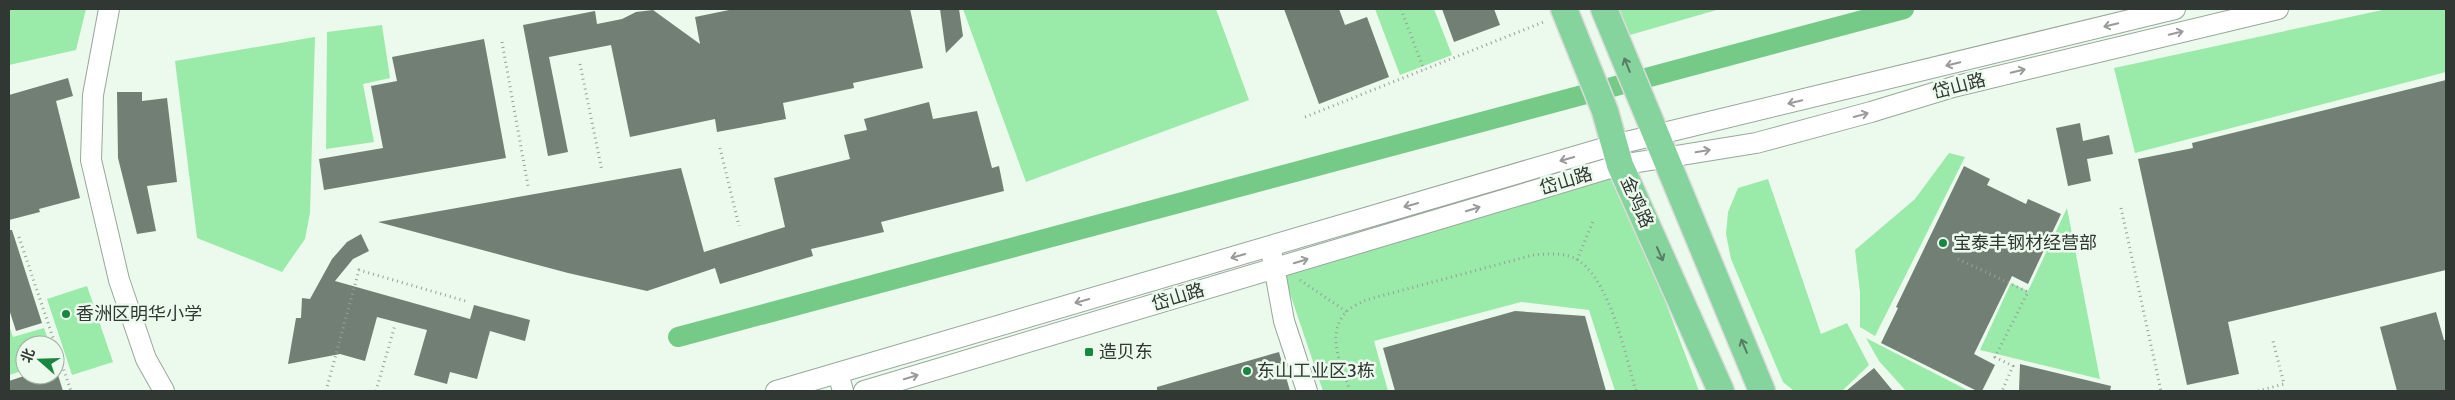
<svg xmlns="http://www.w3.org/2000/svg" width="2455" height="400" font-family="Cabin,'Noto Sans SC',sans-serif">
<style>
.green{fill:#9aeaa9}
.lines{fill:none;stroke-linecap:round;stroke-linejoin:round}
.canal{stroke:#75ca87;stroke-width:20}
.building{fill:#727f74}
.minor-casing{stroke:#99a79b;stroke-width:22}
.major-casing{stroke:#dadbda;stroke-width:29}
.path{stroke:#96a198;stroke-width:3;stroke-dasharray:1 4;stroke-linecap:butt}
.minor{stroke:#fff;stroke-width:20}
.major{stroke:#85d39d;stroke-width:26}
.oneway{stroke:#989b98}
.oneway2{stroke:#577d62}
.poi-dot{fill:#18873f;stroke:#ebfaed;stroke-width:2}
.labels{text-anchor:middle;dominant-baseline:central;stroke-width:5;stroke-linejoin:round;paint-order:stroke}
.street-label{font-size:18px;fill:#313732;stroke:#ebfaed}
.poi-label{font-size:18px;fill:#313732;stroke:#ebfaed;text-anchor:start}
</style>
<rect width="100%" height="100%" fill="#ebfaed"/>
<path class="green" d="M9,9H86L76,50L9,65Z
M963,9H1216L1249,100L1026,182Z
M1375,9H1434L1452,55L1400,75Z
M1619,9H1720L1630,35Z
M2387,9H2446V72L2135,153L2114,68Z
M382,25L390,78L363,84L374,142L326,149L327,32Z
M315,37L310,213L305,239L282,272L197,238L175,61Z
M1949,153L1965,157L1875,336L1860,327V292L1855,250L1915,199Z
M1614,165L1699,391H1615L1589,310L1521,302L1374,341L1388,391H1323L1282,270Z
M1768,179L1821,334L1847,323L1869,365L1842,391H1794L1783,382L1731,259L1726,234L1728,212L1738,188Z
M2067,208L2100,379L1980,350L2011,283L2028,291Z
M87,286L113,362L72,375L47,299Z
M9,325L13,337L44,328L50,345H25V370L9,375Z
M1866,338L1969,391H1906L1879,361Z"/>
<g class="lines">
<path class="canal" d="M678,337L1904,9"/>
</g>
<path class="building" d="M734,9H910L923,68L853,83L854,88L783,103L786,119L717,132L715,119L630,137L611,45L549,57L568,152L548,156L523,25L595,11L597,24L622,19L636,12L653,10L700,44L695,17Z
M940,9H959L963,36L946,53Z
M1284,9H1339L1345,25L1367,17L1389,77L1319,104Z
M1442,9H1494L1500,25L1454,42Z
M484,39L506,158L324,190L319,159L383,148L371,86L397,81L392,57Z
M68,78L73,96L56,101L80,198L39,209L40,212L9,220V95Z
M2446,80V270L2228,322L2239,374L2187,385L2138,159L2193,148L2192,143Z
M117,92H142V101L167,98L177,182L147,186L156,231L137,234L118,158Z
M929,102L933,119L977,111L992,168L999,166L1004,191L881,222L884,232L811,249L813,256L720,284L715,268L647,291L568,273L378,222L681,168L704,252L785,227L774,178L850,159L844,135L867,130L864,119Z
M2080,123L2083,141L2109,135L2113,154L2087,159L2091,181L2068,186L2056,128Z
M1964,166L1990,179L1987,185L2026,204L2028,199L2061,214L2028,284L2012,276L1974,354L1995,365L1982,391H1977L1881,343L1898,308L1896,307Z
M9,230H12L42,323L16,331L9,309Z
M361,234L369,251L353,259L335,281L470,319L474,305L530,320L525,341L490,331L477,379L450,372L447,384L414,375L427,330L377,317L365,361L340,354L288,364L296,318H301L302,298L310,299L332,259L347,242Z
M1515,311L1585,316L1606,391H1395L1383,348Z
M2436,312L2444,340H2446V391H2397L2380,327Z
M1279,352L1290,391H1157V387Z
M2020,364L2111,386L2110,391H2019Z
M1874,368L1893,391H1846Z
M27,375H58L63,391H9V381Z"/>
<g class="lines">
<g class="minor-casing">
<path id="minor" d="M109,9L93,95L91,160L119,280L146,359L164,391
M1272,255L1284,321L1307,391
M838,373L843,391
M776,391L1614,145L2175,9
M864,391L1620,165L1756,143L1871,112L1953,87L2278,9"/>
</g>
<g class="major-casing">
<path id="major" d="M1564,9L1605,111L1620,165L1721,391
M1604,9L1762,391"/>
</g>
<path class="path" d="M1401,9L1424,70
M502,42L528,186
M580,64L602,171
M1305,117L1546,21
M720,148L739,226
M2121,208L2161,391
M19,237L71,391
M1958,259L2028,292L1995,357L2013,366L2002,391
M1577,260L1594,219
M1300,280L1347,312
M326,391L359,270L469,302
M376,391L395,325
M1350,391C1342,366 1325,335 1346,312C1351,307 1360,303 1366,300L1533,255C1548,254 1565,252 1578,260C1611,282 1625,355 1636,391
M2258,391L2284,384L2273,341"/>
<use href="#minor" class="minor"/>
<use href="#major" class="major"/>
</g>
<defs><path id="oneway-shaft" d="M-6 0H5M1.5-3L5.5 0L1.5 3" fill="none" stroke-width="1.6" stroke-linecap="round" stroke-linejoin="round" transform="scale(1.25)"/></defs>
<g class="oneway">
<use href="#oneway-shaft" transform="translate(2111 25) rotate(166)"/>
<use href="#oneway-shaft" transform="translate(2176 33) rotate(-14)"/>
<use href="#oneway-shaft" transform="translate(1953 64) rotate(166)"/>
<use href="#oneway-shaft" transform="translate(2018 71) rotate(-14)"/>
<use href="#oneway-shaft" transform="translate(1795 102) rotate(166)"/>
<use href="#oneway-shaft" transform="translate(1861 115) rotate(-15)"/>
<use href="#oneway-shaft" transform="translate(1703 151) rotate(-9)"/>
<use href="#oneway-shaft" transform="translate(1567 159) rotate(164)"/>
<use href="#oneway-shaft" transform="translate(1411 205) rotate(164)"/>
<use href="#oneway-shaft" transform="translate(1473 209) rotate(-17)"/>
<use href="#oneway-shaft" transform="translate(1238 256) rotate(164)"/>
<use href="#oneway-shaft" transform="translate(1301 261) rotate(-17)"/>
<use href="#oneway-shaft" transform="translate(1082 301) rotate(164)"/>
<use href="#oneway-shaft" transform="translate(911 377) rotate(-17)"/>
</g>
<g class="oneway2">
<use href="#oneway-shaft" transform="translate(1627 65) rotate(-112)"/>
<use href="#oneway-shaft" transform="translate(1660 254) rotate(66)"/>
<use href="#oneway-shaft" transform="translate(1744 346) rotate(-113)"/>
</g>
<g class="poi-dot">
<circle cx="1943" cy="243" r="5"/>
<circle cx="66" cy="314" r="5"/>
<rect x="1084" y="347" width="10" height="10" rx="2.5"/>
<circle cx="1247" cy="371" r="5"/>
</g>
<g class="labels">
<g class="street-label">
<text transform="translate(1959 86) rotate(-15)">岱山路</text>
<text transform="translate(1566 181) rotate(-17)">岱山路</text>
<text transform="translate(1637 202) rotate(66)">金鸡路</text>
<text transform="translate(1178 297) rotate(-17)">岱山路</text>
</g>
<g class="poi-label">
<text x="1953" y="243">宝泰丰钢材经营部</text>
<text x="76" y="314">香洲区明华小学</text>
<text x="1099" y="352">造贝东</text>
<text x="1257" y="371">东山工业区3栋</text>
</g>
</g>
<rect width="2455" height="400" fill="none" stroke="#313732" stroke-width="20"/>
<g transform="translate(40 360) rotate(290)"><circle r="24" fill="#ebfaed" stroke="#a1aca2"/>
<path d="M0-4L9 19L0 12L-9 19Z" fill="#18873f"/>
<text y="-8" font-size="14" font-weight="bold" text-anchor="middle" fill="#313732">北</text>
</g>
</svg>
